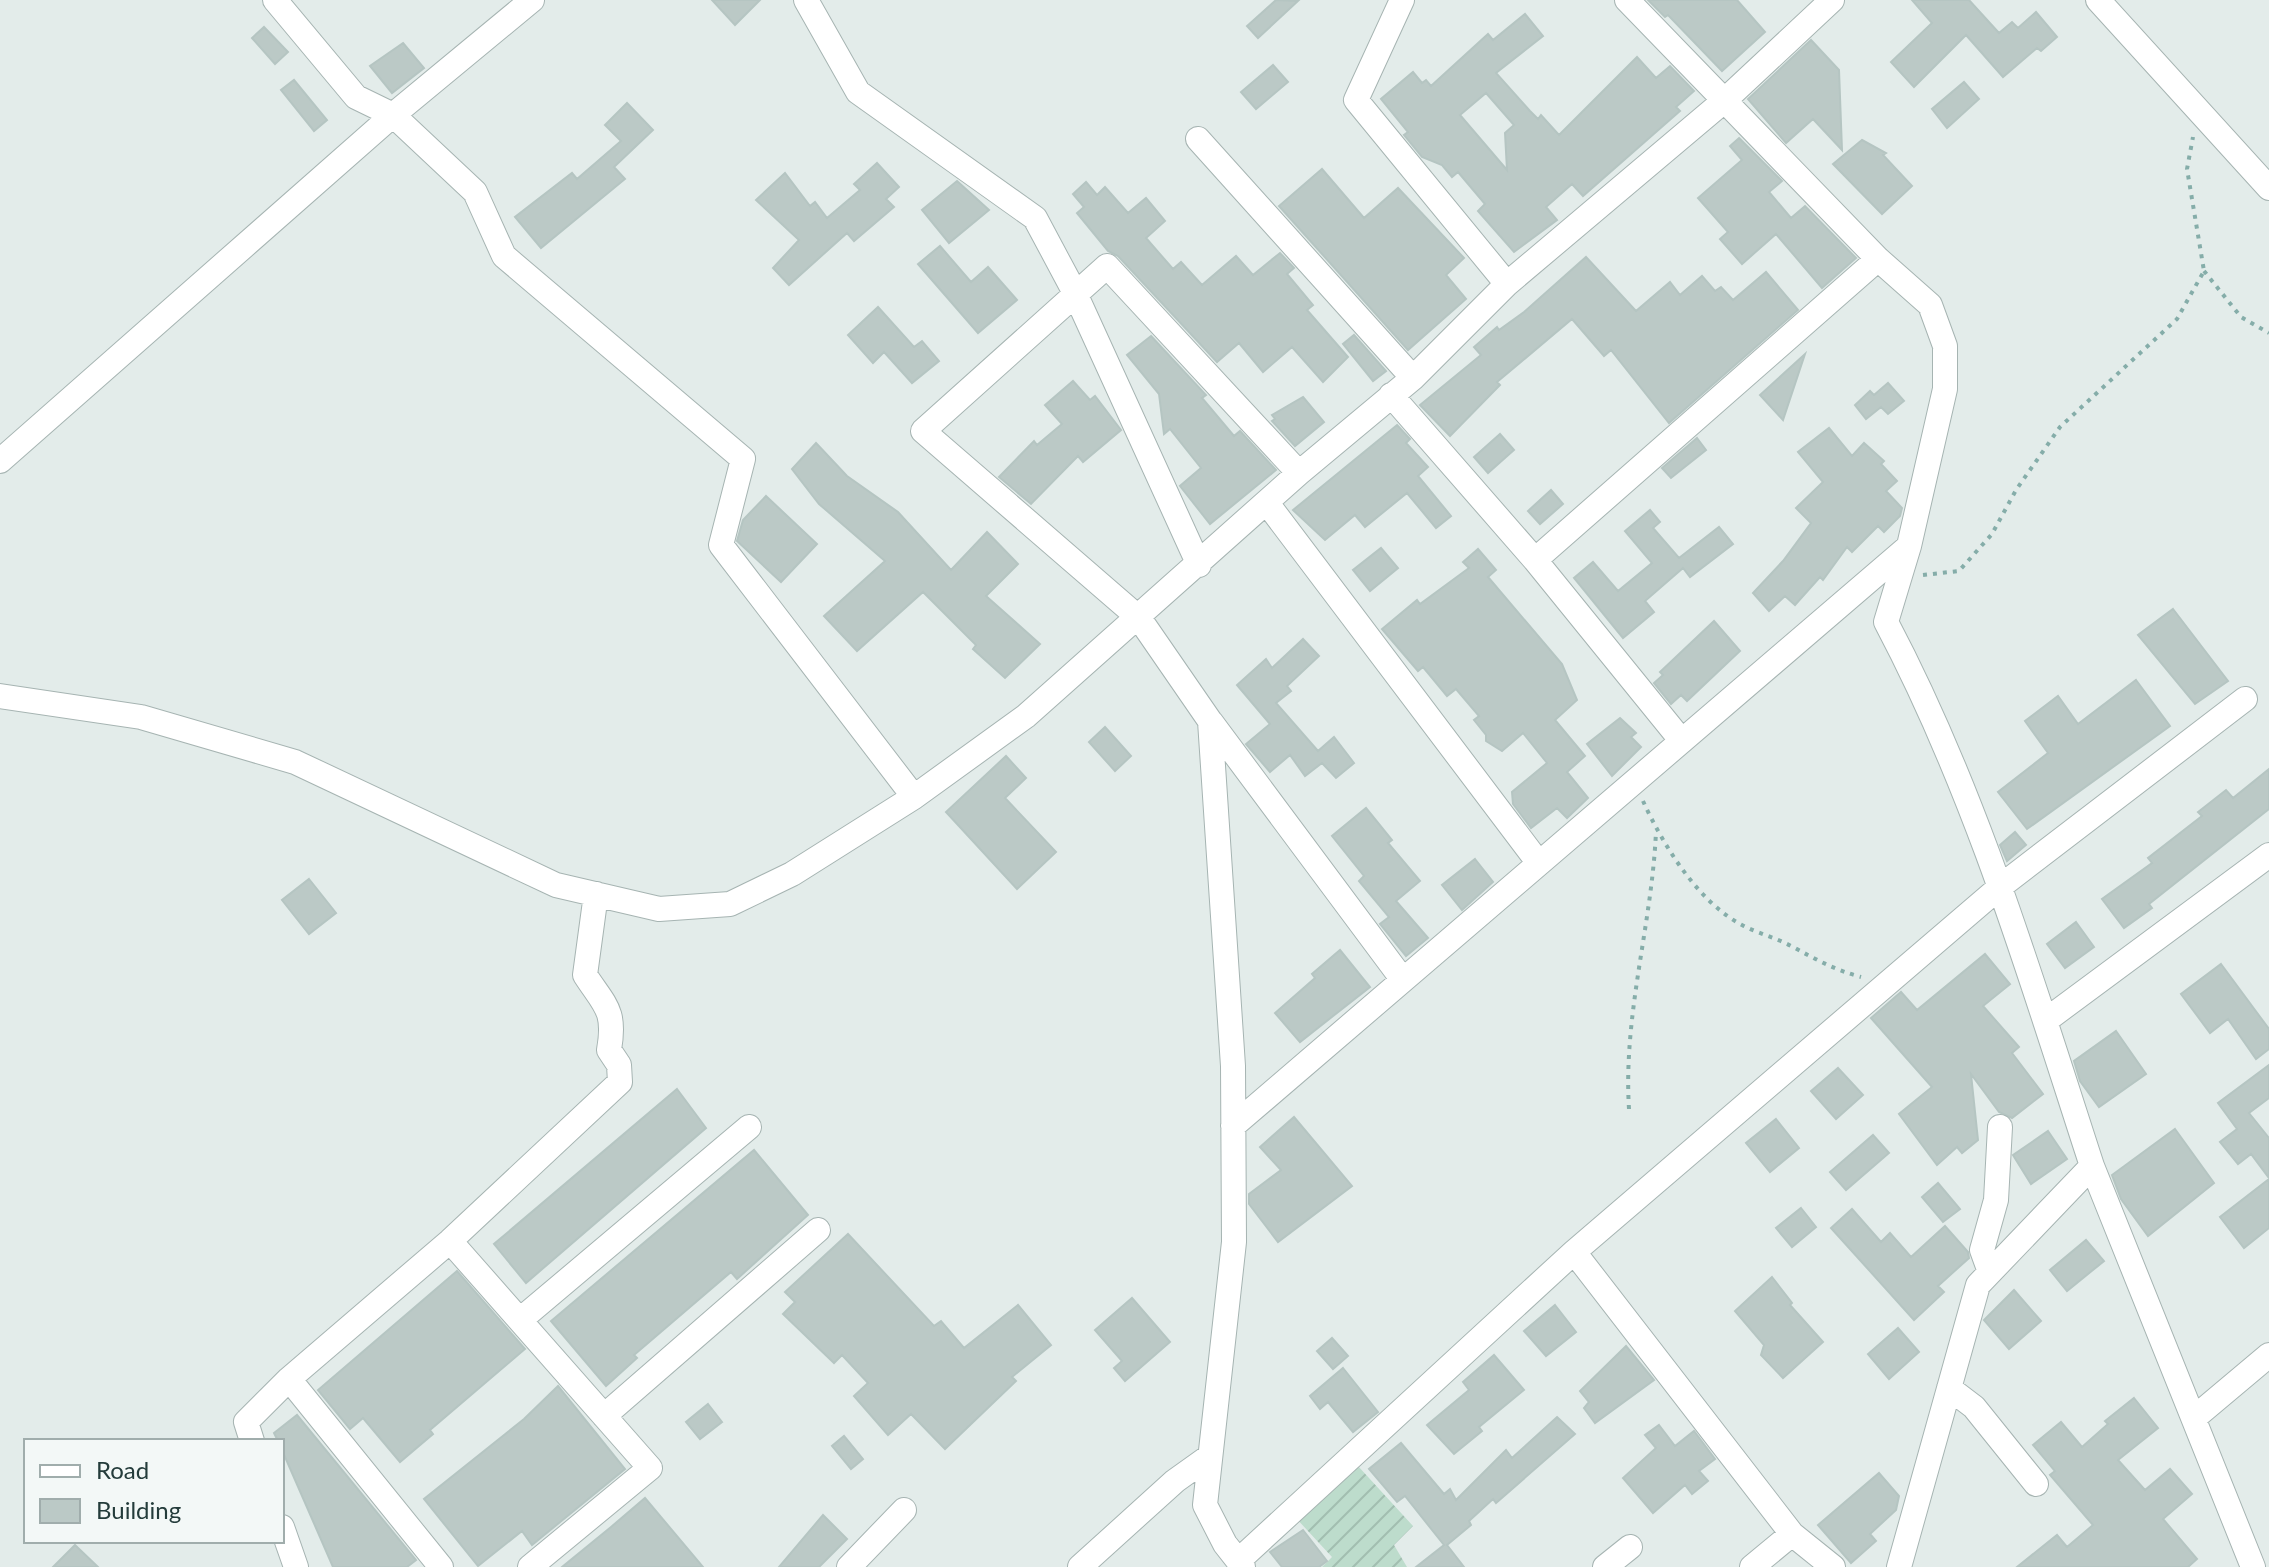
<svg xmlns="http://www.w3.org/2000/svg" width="2269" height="1567" font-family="Lato,sans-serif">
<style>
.garden{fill:url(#garden-furrows)}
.building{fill:#bbc9c6;stroke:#b5c5c2;stroke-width:2;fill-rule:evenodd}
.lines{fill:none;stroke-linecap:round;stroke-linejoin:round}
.minor-casing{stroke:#a6b4b2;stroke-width:26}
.path{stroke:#85ada9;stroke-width:4;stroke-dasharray:4 6;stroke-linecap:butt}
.minor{stroke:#fff;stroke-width:24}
</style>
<defs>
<pattern id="garden-furrows" width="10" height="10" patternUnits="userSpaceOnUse" patternTransform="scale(2)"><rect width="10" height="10" fill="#bddccc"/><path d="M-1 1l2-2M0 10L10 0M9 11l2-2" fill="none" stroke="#a2beb0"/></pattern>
</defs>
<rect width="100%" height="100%" fill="#e3ecea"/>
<path class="garden" d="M1358,1466L1413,1526L1394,1545L1407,1567H1322L1332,1557L1295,1517Z"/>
<path class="building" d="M712,0H760L735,25Z
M1276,0L1298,1L1258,38L1247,26Z
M1648,0H1737L1765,32L1722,71L1668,15L1665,17Z
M1912,0H1969L1999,33L2012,22L2018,28L2036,12L2057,37L2041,51L2037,48L2003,77L1966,35L1914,87L1891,62L1932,23Z
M1525,14L1543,36L1496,73L1530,111L1538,119L1541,115L1559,135L1637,57L1656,78L1670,66L1694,91L1676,107L1680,111L1583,196L1572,184L1546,207L1557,220L1514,252L1478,211L1485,204L1458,172L1452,177L1442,165L1422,157L1404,135L1408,132L1381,99L1413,72L1422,83L1426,80L1431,86L1488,34L1493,40ZM1486,93L1514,125L1505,133L1507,170L1460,115Z
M264,27L288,52L275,64L252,38Z
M1811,40L1839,70L1842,150L1813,119L1786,143L1748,99Z
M403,43L424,68L392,93L370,66Z
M1273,65L1288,82L1256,109L1241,92Z
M294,80L327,120L314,131L281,90Z
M1964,82L1979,99L1947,128L1932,109Z
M627,103L653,130L614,167L625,179L541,248L515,217L572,173L577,179L621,141L605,125Z
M1739,138L1782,181L1769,192L1791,218L1805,206L1856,258L1822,288L1776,234L1742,264L1720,239L1728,232L1698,198L1742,160L1730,146Z
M1862,140L1886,153L1883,155L1912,186L1882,214L1833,164Z
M877,163L899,187L886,199L894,207L854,241L847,233L789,285L773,268L799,240L756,200L785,173L810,206L815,202L827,218L860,190L854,184Z
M1322,169L1364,218L1398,188L1464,258L1446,275L1466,299L1408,350L1279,206Z
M957,181L989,210L949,243L922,210Z
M1086,182L1097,195L1105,187L1128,213L1146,198L1165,221L1146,238L1173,269L1181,262L1202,285L1236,256L1253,275L1280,253L1294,268L1287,274L1313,305L1307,310L1348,357L1323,382L1292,347L1263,372L1239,343L1217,362L1118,256L1108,251L1077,213L1084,207L1073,194Z
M940,246L971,282L988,267L1017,300L978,333L918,264Z
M1586,257L1636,311L1670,282L1680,295L1702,276L1715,291L1721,287L1733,300L1766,272L1798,310L1669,423L1611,350L1604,356L1572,319L1497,382L1500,385L1450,436L1420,405L1481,355L1474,347L1497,327L1499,330L1524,312Z
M878,307L914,347L922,341L939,361L912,383L884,352L873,363L848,335Z
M1354,335L1386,371L1373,381L1343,344Z
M1151,336L1206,395L1202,398L1234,436L1240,431L1276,470L1210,524L1180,486L1201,468L1170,429L1164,434L1159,394L1127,355Z
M1805,354L1783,420L1760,395Z
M1073,381L1090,400L1095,396L1121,430L1083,462L1078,456L1031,504L999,477L1034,441L1037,445L1062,424L1045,405Z
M1888,383L1904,401L1888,414L1881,407L1866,419L1855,405L1870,391L1874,395Z
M1303,397L1324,422L1295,446L1272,421L1275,419L1272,415Z
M1397,425L1410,439L1406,443L1428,467L1418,476L1451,516L1436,528L1407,493L1365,527L1355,515L1325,540L1293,510Z
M1829,428L1852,456L1864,443L1884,461L1881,464L1897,481L1886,491L1902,508L1900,516L1884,532L1878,526L1852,552L1847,547L1823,580L1820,577L1795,605L1785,596L1769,611L1753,593L1783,561L1811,523L1796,508L1823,482L1798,452Z
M1500,434L1514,450L1488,473L1474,457Z
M1697,438L1706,450L1671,478L1662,468Z
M816,443L847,476L898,512L951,570L987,532L1018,564L986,596L1040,644L1005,678L973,649L976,645L923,592L857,651L824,616L885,561L819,504L792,469Z
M1551,490L1563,504L1540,524L1528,511Z
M766,496L817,544L781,582L737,541L743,520Z
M1650,510L1660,522L1653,528L1679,558L1719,527L1733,544L1690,577L1683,568L1645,601L1654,612L1623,638L1574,578L1593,562L1618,591L1652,563L1625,531Z
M1381,548L1398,568L1370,591L1353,570Z
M1478,549L1496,570L1488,577L1562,664L1577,700L1555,720L1585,756L1567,772L1588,798L1567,818L1557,808L1531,828L1513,804L1512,792L1547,763L1523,733L1502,751L1486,741V735L1474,720L1479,716L1456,689L1447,696L1423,667L1418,671L1382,629L1417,600L1420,604L1469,568L1463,562Z
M2173,609L2228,681L2195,704L2138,635Z
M1714,621L1740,651L1687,701L1681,695L1671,704L1654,683L1663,675L1660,672Z
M1303,639L1319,656L1287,686L1291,691L1276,703L1318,751L1334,737L1354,763L1336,778L1322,763L1305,776L1290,755L1270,772L1246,744L1270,724L1237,685L1266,659L1272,668Z
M2136,680L2170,726L2027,829L1998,792L2048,753L2025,721L2058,696L2078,724Z
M1620,718L1636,733L1631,737L1641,747L1612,776L1587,744Z
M1105,727L1131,756L1115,771L1089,742Z
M1006,756L1026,778L1005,798L1056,852L1017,889L946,812Z
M2269,769V809L2149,904L2152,908L2124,928L2102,899L2152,863L2148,858L2202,816L2198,812L2226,790L2233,798Z
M1366,808L1392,840L1388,843L1420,881L1396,901L1428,938L1406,956L1380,924L1389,917L1359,881L1364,876L1332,836Z
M2015,832L2026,845L2007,861L2000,845Z
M1475,859L1493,882L1462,910L1442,885Z
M309,879L336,913L309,934L282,900Z
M2076,922L2094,947L2065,968L2047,944Z
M1340,950L1370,987L1300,1042L1275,1013L1315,978L1312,974Z
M1985,954L2010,984L1983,1006L2019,1047L2012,1053L2043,1094L2012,1118L1999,1112L1971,1074L1978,1140L1962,1153L1957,1147L1937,1165L1899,1114L1932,1087L1871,1018L1901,992L1917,1010Z
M2221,964L2269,1029V1049L2256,1059L2228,1019L2210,1033L2181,994Z
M2116,1031L2146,1074L2099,1107L2080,1081L2074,1061Z
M2269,1065V1098L2249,1113L2269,1138V1178L2251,1154L2238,1164L2220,1142L2237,1129L2218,1103Z
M1838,1068L1863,1095L1836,1119L1811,1091Z
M677,1089L706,1128L526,1283L494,1244Z
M1294,1117L1352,1186L1278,1242L1249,1204V1194L1281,1170L1260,1147Z
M1776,1119L1799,1148L1770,1172L1746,1143Z
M2175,1129L2214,1183L2148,1236L2121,1199L2112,1175Z
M2048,1131L2067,1159L2031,1184L2013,1155Z
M1873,1135L1889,1153L1846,1190L1830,1172Z
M754,1150L808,1215L737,1279L731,1272L634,1355L637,1358L606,1386L551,1321Z
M2269,1179V1228L2244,1248L2220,1217Z
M1938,1183L1960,1209L1943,1222L1922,1197Z
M1801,1208L1816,1227L1792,1247L1776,1228Z
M1852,1209L1881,1242L1890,1233L1911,1257L1945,1226L1968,1252L1969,1258L1938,1286L1944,1292L1914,1320L1831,1228Z
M848,1234L934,1326L941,1321L964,1348L1018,1305L1051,1345L1012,1377L1016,1381L945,1449L911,1414L888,1435L854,1396L868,1383L842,1355L834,1363L783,1314L795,1302L785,1292Z
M2086,1240L2104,1261L2067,1291L2050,1270Z
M457,1271L525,1349L430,1430L433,1434L400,1462L363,1418L350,1429L318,1390Z
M1772,1277L1792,1303L1790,1305L1823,1342L1783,1378L1761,1355L1764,1345L1735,1311Z
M2014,1290L2041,1321L2009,1349L1984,1320Z
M1132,1298L1170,1342L1125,1381L1114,1368L1122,1361L1095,1330Z
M1555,1305L1576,1332L1546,1356L1524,1331Z
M1898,1328L1919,1352L1889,1379L1868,1354Z
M1332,1338L1348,1356L1333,1369L1317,1351Z
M1626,1346L1654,1380L1595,1423L1584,1408L1589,1402L1580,1391Z
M1494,1355L1524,1390L1479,1427L1482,1431L1454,1454L1427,1425L1469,1390L1463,1382Z
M1343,1368L1378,1412L1353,1432L1328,1402L1320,1409L1310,1396Z
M558,1386L625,1469L532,1545L522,1531L478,1566L424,1499L524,1419Z
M2134,1398L2158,1428L2118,1460L2145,1490L2170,1469L2192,1494L2163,1519L2197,1559L2188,1567H2017L2057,1535L2067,1547L2093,1525L2050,1475L2055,1471L2033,1445L2061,1422L2082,1447L2108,1424L2105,1421Z
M708,1404L722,1422L700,1439L686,1422Z
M297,1415L416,1560L407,1567H333L282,1450V1441H278L274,1433Z
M1557,1417L1575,1434L1496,1503L1493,1499L1469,1521L1471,1525L1447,1545L1464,1567H1416L1444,1545L1405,1496L1397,1502L1369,1469L1401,1443L1444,1494L1450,1489L1456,1500L1506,1450L1512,1458Z
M1659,1425L1675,1446L1694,1431L1715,1459L1699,1471L1708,1481L1692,1494L1685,1485L1653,1513L1623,1478L1656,1448L1645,1435Z
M844,1436L863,1459L851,1469L832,1446Z
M1879,1473L1899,1496L1896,1510L1870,1534L1876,1541L1851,1563L1818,1525Z
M645,1498L703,1567H562L611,1527Z
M823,1515L847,1539L819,1567H779Z
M1303,1530L1327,1561L1319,1567H1282L1270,1552Z
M75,1545L98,1567H53Z"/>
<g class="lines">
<g class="minor-casing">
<path id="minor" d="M275,0L356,97L393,115L475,192L504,256L743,459L721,545L914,797
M806,0L858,92L1035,218L1074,291L1199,565
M1402,0L1356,100L1507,284
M1627,0L1878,259L1930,305L1945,346V389L1909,546L1886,622C1977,794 2032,982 2092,1166L1978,1285L1899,1567
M2098,0L2269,188
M1198,139L1413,378
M1391,395L1535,560L1681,740
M0,461L393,115L532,0
M1267,503L1538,862
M1535,560L1878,259
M0,696L141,717L295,762L556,885L659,909L730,904L792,874L914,797L1026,716L1299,473L1413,378L1507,284L1725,100L1832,0
M1211,722L1403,980
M2045,1021L2269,855
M1233,1126L1908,547
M2092,1166L2253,1567
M450,1241L650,1468L530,1567
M1574,1252L1792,1534L1833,1567
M1990,1272L1982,1250L1996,1200L2000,1127
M520,1320L749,1127
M289,1379L441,1567
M1949,1388L1974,1407L2036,1484
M604,1416L818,1230
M2194,1418L2269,1355
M252,1441L246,1422L289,1379L450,1241L620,1082L619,1065L609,1050C616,1010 605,1006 585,975L596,894
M282,1527L296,1567
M1238,1561L1574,1252L2001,886L2245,699
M849,1567L904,1510
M1080,1567L1175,1481L1210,1456
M1243,1567L1225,1544L1205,1505L1234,1242L1233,1066L1210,721L1139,618L923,431L1107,266L1299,473
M1605,1567L1630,1547
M1752,1567L1792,1534"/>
</g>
<path class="path" d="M2204,271L2241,317L2269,333
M1923,575L1959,571L1992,534L2016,490L2060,427L2177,319L2204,271L2187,169L2193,137
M1643,801C1663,845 1698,902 1742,925C1759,934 1777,938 1793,947C1817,960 1835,970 1861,977
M1629,1109C1623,1014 1652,925 1656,831"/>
<use href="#minor" class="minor"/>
</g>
<rect x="24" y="1439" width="260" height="104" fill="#f3f8f7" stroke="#a0adac" stroke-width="2"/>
<rect x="40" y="1465" width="40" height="12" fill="#ffffff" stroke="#a0adac" stroke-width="2"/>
<text x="96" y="1479" font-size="24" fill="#243c3b">Road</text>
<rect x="40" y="1499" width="40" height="24" fill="#bbc9c6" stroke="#a0adac" stroke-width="2"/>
<text x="96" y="1519" font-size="24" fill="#243c3b">Building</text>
</svg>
